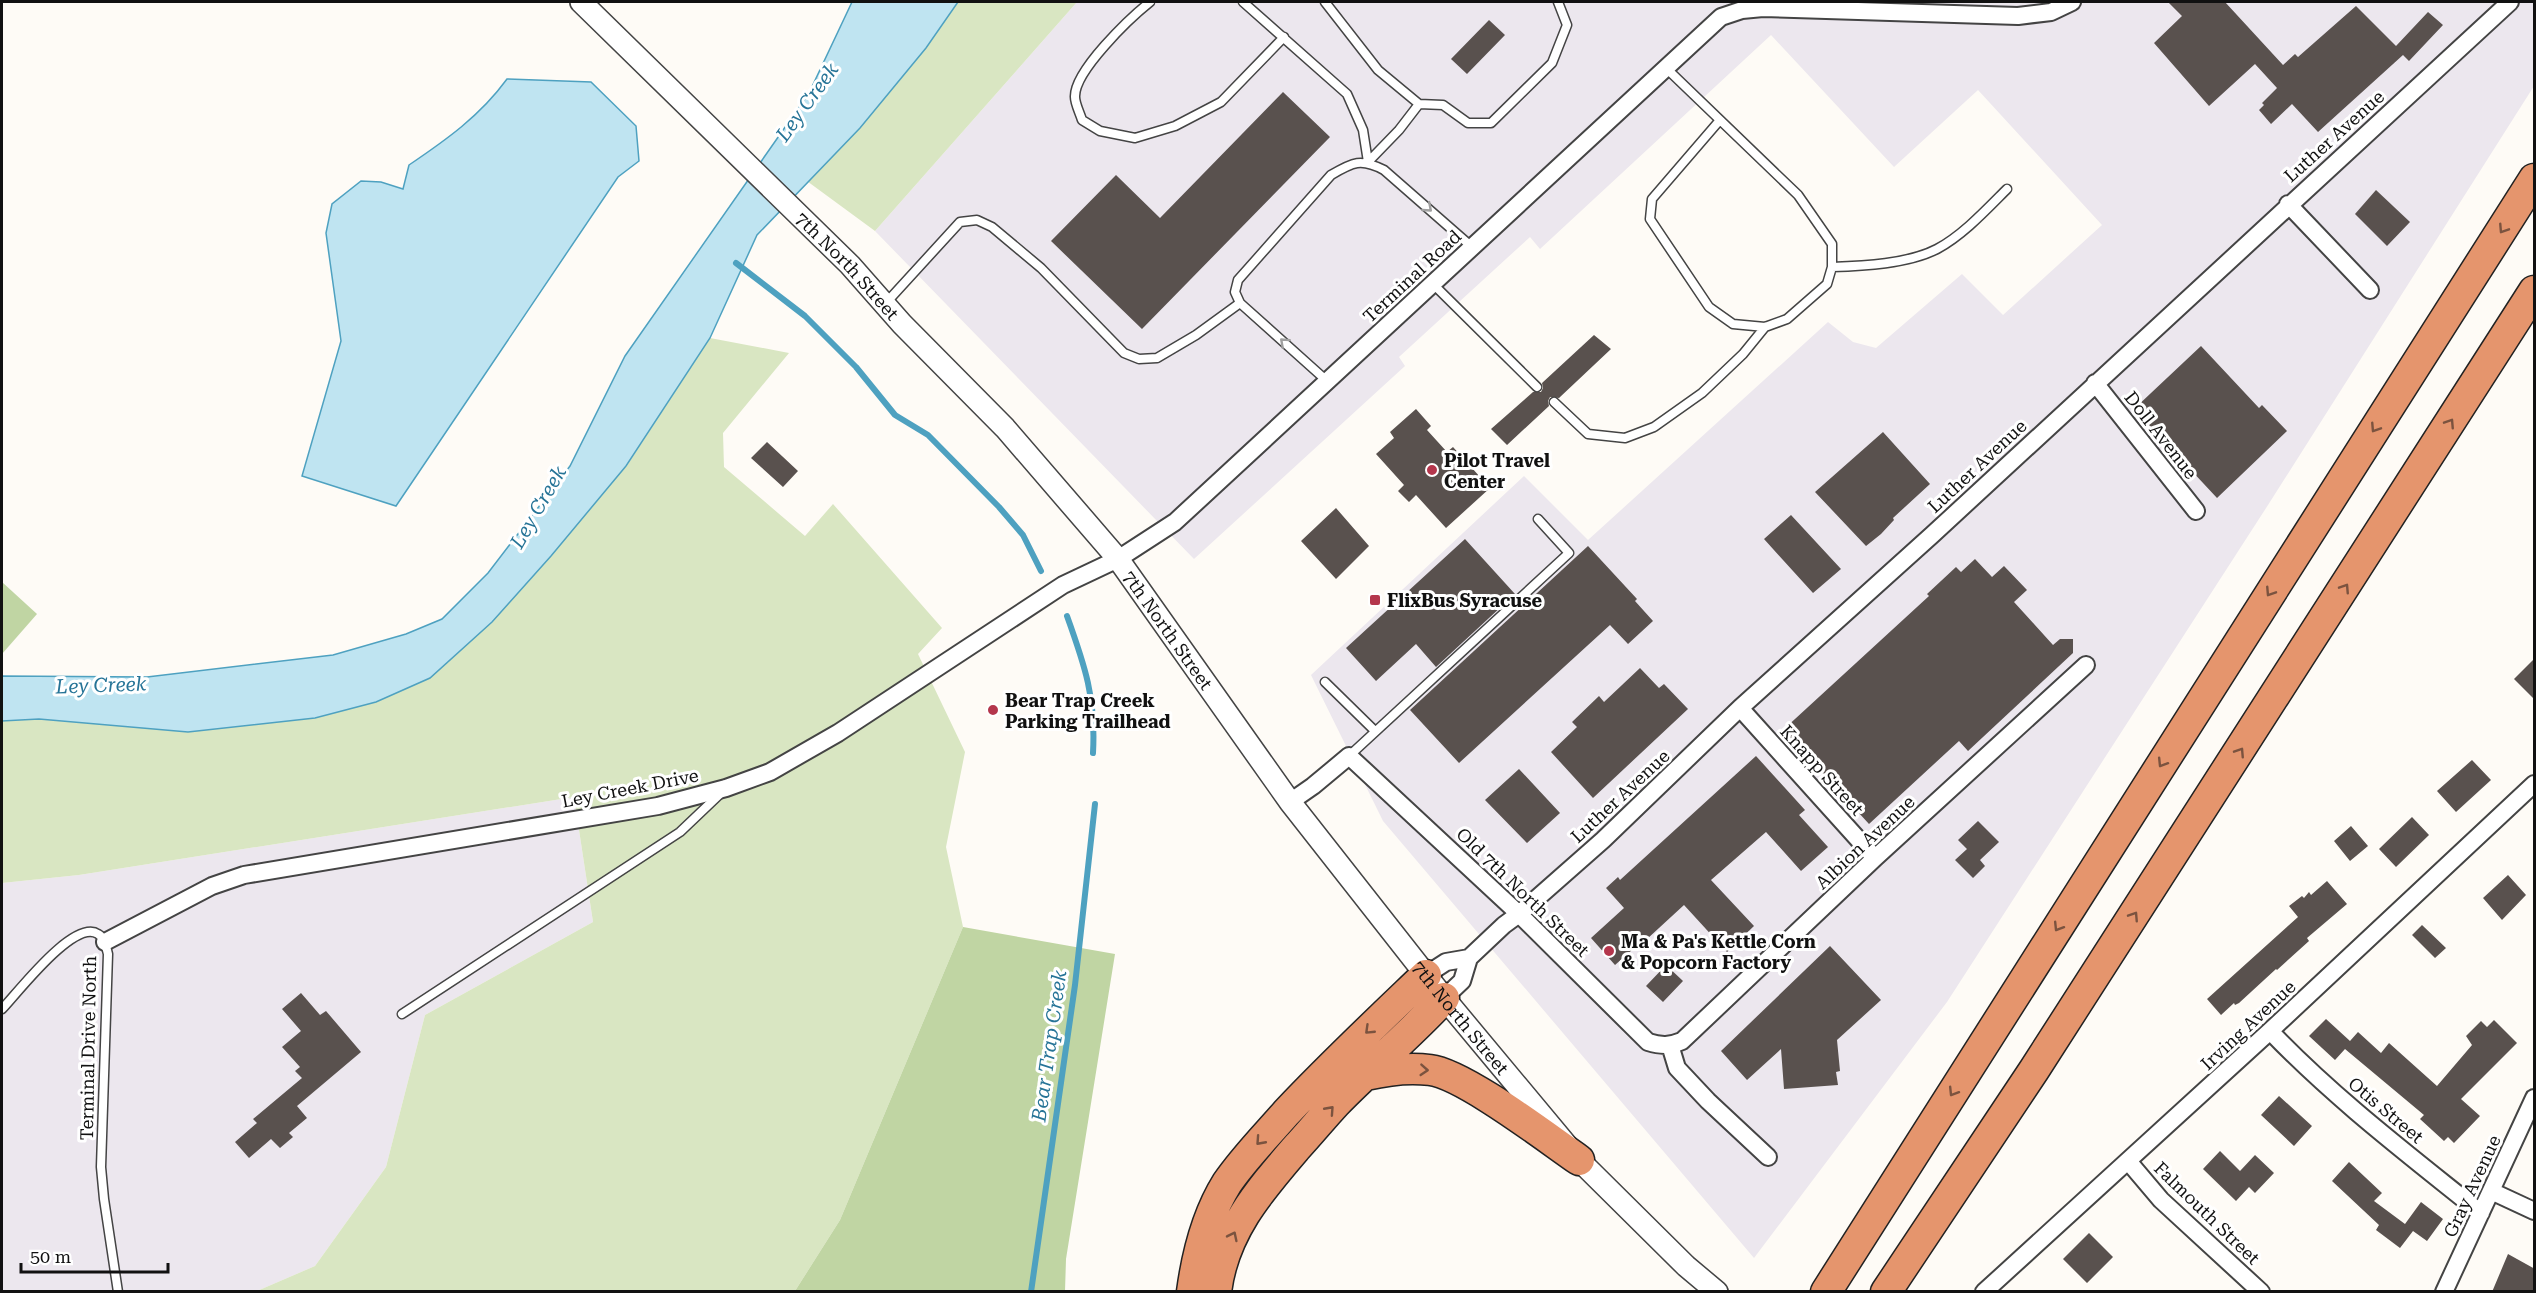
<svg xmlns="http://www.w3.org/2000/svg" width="2536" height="1293" font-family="'Roboto Serif',serif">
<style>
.industrial{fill:#ece7ee}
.green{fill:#d9e6c2}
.forest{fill:#c0d5a3}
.water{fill:#bfe4f1;stroke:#4ea1c0;stroke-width:1.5}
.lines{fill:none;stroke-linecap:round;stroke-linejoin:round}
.stream{stroke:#4ea1c0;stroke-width:6}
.building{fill:#59514e}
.service-casing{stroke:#444;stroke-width:11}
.minor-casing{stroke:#444;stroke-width:20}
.tertiary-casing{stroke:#444;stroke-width:24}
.motorway-casing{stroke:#222;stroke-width:33}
.service{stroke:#fff;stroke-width:8}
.minor{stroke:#fff;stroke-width:16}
.tertiary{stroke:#fff;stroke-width:21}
.motorway{stroke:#e5956d;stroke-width:30}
.oneway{stroke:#a0a0a0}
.oneway2{stroke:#7b533f}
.poi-dot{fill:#b4364c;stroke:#fff;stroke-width:2}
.labels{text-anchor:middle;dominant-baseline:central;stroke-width:6;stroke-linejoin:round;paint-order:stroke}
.street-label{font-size:18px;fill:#111;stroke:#fff}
.poi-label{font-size:18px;font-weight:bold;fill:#111;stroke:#fff;text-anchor:start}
.water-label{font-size:20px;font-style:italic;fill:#267497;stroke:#fff}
</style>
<rect width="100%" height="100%" fill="#fefbf6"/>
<path class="industrial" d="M1077,2H2534V86L2268,505L1947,1002L1754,1258L1383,821L1311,675L1524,476L1588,540L1828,322L1853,342L1876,348L1962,274L2003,315L2102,225L1978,90L1894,167L1771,35L1540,249L1530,237L1399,357L1405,366L1194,559L875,231Z
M574,797L593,922L425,1015L386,1167L315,1266L257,1291H2V883L79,875Z"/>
<path class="green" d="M958,2H1077L875,231L796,173L860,128L926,48Z
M710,338L789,353L723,433L724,467L805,536L833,504L942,628L918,654L965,752L946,847L963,927L840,1220L795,1291H257L315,1266L386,1167L425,1015L593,922L574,797L79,875L2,883V721L39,719L188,732L315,718L376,702L626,467Z"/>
<path class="forest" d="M2,582L37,614L2,654Z
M963,927L1115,954L1066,1259L1065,1291H795L840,1220Z"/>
<path class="water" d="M852,2H958L926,48L860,128L757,235L710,338L626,466L551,556L492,622L430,678L376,702L315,718L188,732L39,719L2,721V676L147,677L333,655L406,634L442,619L488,573L570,466L625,356L809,93Z
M507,79L591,82L636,126L639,161L618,177L396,506L302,476L341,341L326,233L332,204L361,181L381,182L403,189L409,165C446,140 480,116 507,79Z"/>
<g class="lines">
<path class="stream" d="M736,263L805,316L856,367L895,415L928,435L999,507L1023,535L1041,571
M1067,616C1085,666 1096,698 1093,753
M1031,1292L1075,985L1095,804"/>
</g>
<path class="building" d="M2168,2H2225L2283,65L2295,54L2298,57L2356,6L2396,46L2428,12L2443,25L2409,61L2403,55L2318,132L2292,104L2271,124L2259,110L2264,105L2262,103L2277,88L2255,64L2209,106L2154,43L2182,16Z
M1489,20L1505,35L1467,74L1451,59Z
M1283,92L1330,137L1142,329L1051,241L1116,175L1160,218Z
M2376,190L2410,222L2387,246L2355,214Z
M1594,335L1611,349L1559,398L1550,397L1548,401L1549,406L1507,445L1491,429L1533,392H1541L1543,388L1542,383Z
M2201,346L2259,408L2262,405L2287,431L2217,498L2134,409Z
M1416,409L1431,426L1427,430L1447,452L1453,447L1490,488L1446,528L1416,495L1409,502L1398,491L1404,485L1376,454L1394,438L1390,432Z
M1883,432L1930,484L1893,518L1894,520L1881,534L1866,546L1815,492Z
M767,442L798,471L783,487L751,458Z
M1336,508L1369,546L1336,579L1301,541Z
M1791,515L1841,569L1813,593L1764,539Z
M1465,539L1515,594L1436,667L1416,644L1376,681L1346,648Z
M1588,546L1637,599L1635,601L1653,621L1628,644L1610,625L1459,763L1410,710Z
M1975,559L1992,577L2004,566L2027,590L2014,602L2053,645L2060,639H2073V653L1968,751L1959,741L1869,824L1783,730L1929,596L1927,594L1956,567L1961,572Z
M2535,658V700L2514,679Z
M1640,668L1659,688L1664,684L1688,709L1593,798L1551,752L1577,727L1572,722L1599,696L1604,702Z
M1756,756L1805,810L1799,815L1828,847L1801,871L1766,832L1711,880L1754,926L1727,952L1684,905L1634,951L1632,950L1615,965L1591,938L1624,908L1606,888L1618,877L1620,880Z
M2472,760L2491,780L2456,812L2437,791Z
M1519,769L1560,813L1527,843L1485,800Z
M2412,817L2429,835L2396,867L2379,849Z
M1978,821L1999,842L1980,860L1985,866L1973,878L1955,860L1967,849L1958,840Z
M2351,826L2368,846L2350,861L2334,841Z
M2508,875L2526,895L2502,920L2483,898Z
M2327,881L2347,904L2307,938L2309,941L2277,970L2276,969L2239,1003L2235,1005L2234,1003L2221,1015L2207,999L2298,917L2289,906L2302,896L2304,898L2309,892L2311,895Z
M2422,925L2446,948L2435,958L2412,935Z
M1830,946L1881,1000L1837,1040L1840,1071L1836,1072L1838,1085L1784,1089L1781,1049L1747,1080L1721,1051Z
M1666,965L1683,981L1663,1002L1646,986Z
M301,993L320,1015L326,1011L361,1052L297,1106L307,1118L289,1133L293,1137L280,1148L271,1139L249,1158L235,1142L257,1123L253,1119L302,1078L295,1071L300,1067L282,1047L301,1031L282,1009Z
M2326,1019L2350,1041L2358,1032L2381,1053L2389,1043L2437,1086L2472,1045L2466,1036L2481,1021L2487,1027L2494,1020L2517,1043L2461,1099L2480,1116L2454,1143L2448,1137L2444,1141L2420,1119L2424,1115L2345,1049L2335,1060L2309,1036Z
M2279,1096L2312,1126L2294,1146L2261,1115Z
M2220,1151L2240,1171L2255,1155L2274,1173L2255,1193L2249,1187L2236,1201L2203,1169Z
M2349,1162L2382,1193L2374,1201L2405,1224L2421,1202L2443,1219L2427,1241L2413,1231L2400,1248L2376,1230L2379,1225L2332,1181Z
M2089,1233L2113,1257L2087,1283L2063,1259Z
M2508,1254L2535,1269V1292H2492Z"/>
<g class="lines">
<g class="service-casing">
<path id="service" d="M1150,2C1130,18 1074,71 1075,97C1075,104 1080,113 1082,120L1100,131L1135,138L1175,126L1221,102L1284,37
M1243,2L1347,94L1363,130L1368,162
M1325,2L1378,70L1419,104L1443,105L1468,123H1491L1552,63L1567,25L1558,2
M1666,68L1798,195L1832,244V267L1827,284L1787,319L1765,327L1733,324L1709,307L1650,219L1652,199L1720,120
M1368,162L1399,130L1419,104
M1832,267C1863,266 1908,264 1937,249C1963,235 1986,210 2007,189
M1433,284L1537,387
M885,304L960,222L977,220L992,227L1041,268L1124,353L1139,359L1157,358L1196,335L1240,303
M1327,381L1240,303L1235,292L1238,280L1331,175C1353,162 1361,158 1384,170L1472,247
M1554,402L1588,434L1625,438L1654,427L1702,393L1743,354L1765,327
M1325,682L1375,731
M1349,756L1569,553L1538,519
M2,1009C16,995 74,918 98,934C105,938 106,947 108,954L101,1167L104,1199L118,1292
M402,1014L680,832L722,792"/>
</g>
<g class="minor-casing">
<path id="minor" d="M2288,204L2370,290
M2095,383L2196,511
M1740,708L1875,858
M1290,802L1313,786L1349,756L1519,914L1648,1042C1661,1046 1670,1046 1682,1041L1875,858L2086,665
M105,942L212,886L244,875L658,806L726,788L770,772L838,733L1063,585L1118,559L1175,522L1721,17L1742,10L1763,8L2018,16L2051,12L2072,2
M1426,975L1446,962L1469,958
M1444,998L1462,981L1469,958L1504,925L1519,914L1603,840L1740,708L1932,535L2510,2
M2270,1031C2334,1098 2409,1155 2481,1213
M1670,1045L1677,1068L1708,1101L1768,1157
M2128,1161L2161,1200L2261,1292
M2491,1191L2534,1211
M1984,1292L2270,1031L2534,784
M2444,1292L2534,1098"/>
</g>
<g class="tertiary-casing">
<g id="tertiary">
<path id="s1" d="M581,2L850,265L902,324L1005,428L1118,559L1290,802L1444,998L1579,1160L1686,1266L1717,1292"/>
</g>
</g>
<g class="motorway-casing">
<path id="motorway" d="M1366,1075C1387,1070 1408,1067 1430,1070C1464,1074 1547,1138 1579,1160
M1192,1292C1197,1255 1207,1215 1227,1183C1244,1158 1266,1136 1286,1113C1331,1065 1379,1020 1426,975
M1216,1292C1223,1232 1260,1190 1297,1147C1310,1133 1323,1117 1336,1103C1371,1067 1410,1035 1444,998
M1826,1292L2534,179
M1886,1292L2034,1070L2534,291"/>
</g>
<use href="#service" class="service"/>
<use href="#minor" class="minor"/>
<use href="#tertiary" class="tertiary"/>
<use href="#motorway" class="motorway"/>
</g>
<defs><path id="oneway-chevron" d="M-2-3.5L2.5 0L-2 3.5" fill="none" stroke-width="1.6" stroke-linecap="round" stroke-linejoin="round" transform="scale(1.5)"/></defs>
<g class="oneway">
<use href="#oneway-chevron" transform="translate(1428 208) rotate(41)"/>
<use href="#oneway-chevron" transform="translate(1284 342) rotate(-138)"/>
</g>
<g class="oneway2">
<use href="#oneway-chevron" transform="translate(2503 229) rotate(123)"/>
<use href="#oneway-chevron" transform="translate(2450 423) rotate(-57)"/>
<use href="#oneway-chevron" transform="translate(2375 428) rotate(123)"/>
<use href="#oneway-chevron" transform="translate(2345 588) rotate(-57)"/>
<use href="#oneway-chevron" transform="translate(2270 592) rotate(123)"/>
<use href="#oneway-chevron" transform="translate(2240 752) rotate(-57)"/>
<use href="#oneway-chevron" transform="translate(2162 763) rotate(122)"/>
<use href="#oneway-chevron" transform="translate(2134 916) rotate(-57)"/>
<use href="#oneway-chevron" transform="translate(2058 927) rotate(122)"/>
<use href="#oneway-chevron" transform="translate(1369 1030) rotate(136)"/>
<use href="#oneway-chevron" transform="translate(1424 1070) rotate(4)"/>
<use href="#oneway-chevron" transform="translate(1953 1092) rotate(122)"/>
<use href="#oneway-chevron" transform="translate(1330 1110) rotate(-48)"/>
<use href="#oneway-chevron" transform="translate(1260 1141) rotate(132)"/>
<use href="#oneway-chevron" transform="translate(1233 1236) rotate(-64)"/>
</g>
<g class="poi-dot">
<circle cx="1432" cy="470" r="6"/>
<rect x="1369" y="594" width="12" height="12" rx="3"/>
<circle cx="993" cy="710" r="6"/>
<circle cx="1609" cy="951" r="6"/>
</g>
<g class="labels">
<g class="street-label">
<text transform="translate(2334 136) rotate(-42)">Luther Avenue</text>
<text stroke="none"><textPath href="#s1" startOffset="375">7th North Street</textPath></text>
<text transform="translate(1412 276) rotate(-43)">Terminal Road</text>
<text transform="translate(2161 435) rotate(52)">Doll Avenue</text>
<text transform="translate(1977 466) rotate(-43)">Luther Avenue</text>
<text stroke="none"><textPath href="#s1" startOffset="861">7th North Street</textPath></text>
<text transform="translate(1822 770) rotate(48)">Knapp Street</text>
<text transform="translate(630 788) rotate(-11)">Ley Creek Drive</text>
<text transform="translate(1620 796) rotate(-43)">Luther Avenue</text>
<text transform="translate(1865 842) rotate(-43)">Albion Avenue</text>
<text transform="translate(1523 892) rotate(44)">Old 7th North Street</text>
<text stroke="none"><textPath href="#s1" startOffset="1347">7th North Street</textPath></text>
<text transform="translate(2248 1025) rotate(-43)">Irving Avenue</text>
<text transform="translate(88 1048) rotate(-89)">Terminal Drive North</text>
<text transform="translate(2386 1110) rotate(40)">Otis Street</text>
<text transform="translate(2472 1186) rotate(-65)">Gray Avenue</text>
<text transform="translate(2207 1213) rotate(44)">Falmouth Street</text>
</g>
<g class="poi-label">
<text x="1444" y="460">Pilot Travel<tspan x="1444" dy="21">Center</tspan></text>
<text x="1387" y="600">FlixBus Syracuse</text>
<text x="1005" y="700">Bear Trap Creek<tspan x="1005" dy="21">Parking Trailhead</tspan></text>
<text x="1621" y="941">Ma &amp; Pa's Kettle Corn<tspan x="1621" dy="21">&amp; Popcorn Factory</tspan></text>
</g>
<g class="water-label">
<text transform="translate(807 102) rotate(-54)">Ley Creek</text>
<text transform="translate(538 507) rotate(-60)">Ley Creek</text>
<text transform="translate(101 685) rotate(-2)">Ley Creek</text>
<text transform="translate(1049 1046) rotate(-82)">Bear Trap Creek</text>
</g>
</g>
<rect width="2536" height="1293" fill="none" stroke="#111111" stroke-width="6"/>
<path d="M21 1263v9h147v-9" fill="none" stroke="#111111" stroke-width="3"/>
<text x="30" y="1263" font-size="18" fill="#111111" stroke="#ffffff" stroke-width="4.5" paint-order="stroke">50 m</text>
</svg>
